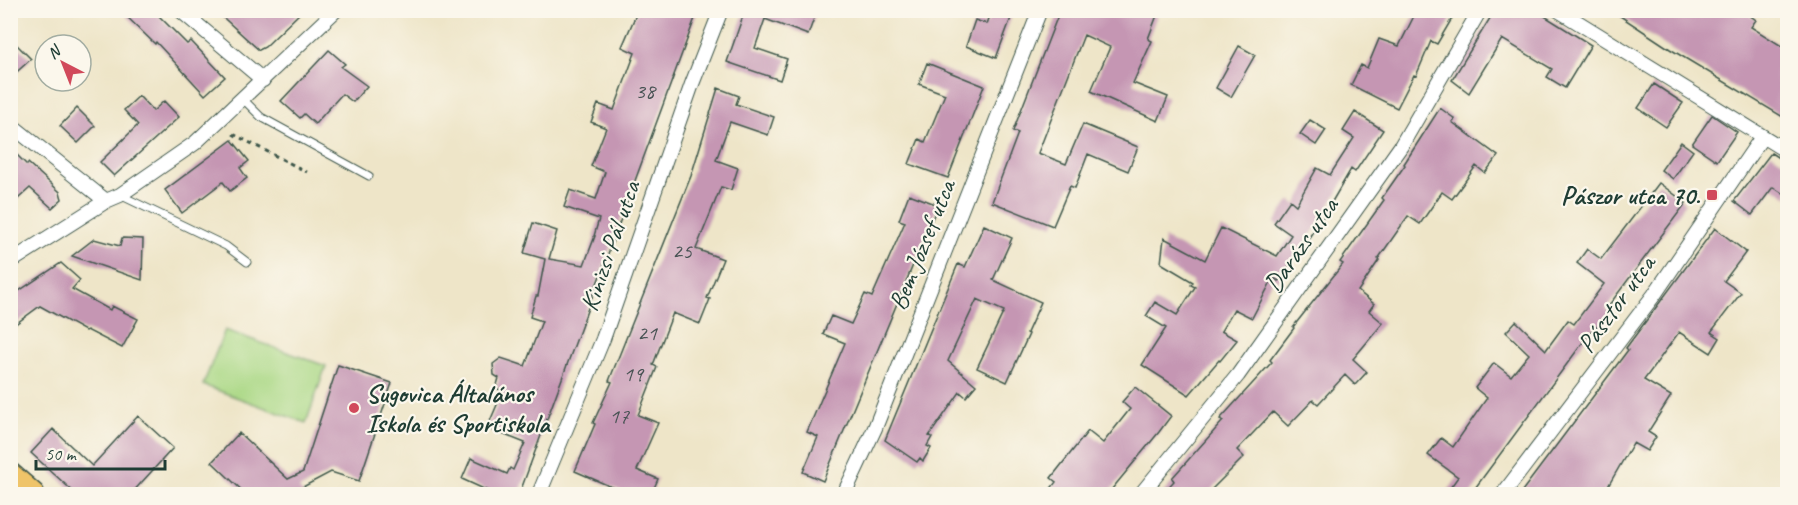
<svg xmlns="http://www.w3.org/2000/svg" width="1798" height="505" font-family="Caveat,sans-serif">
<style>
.green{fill:#aad885;stroke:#648a5c;stroke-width:1.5}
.building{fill:#c596b3}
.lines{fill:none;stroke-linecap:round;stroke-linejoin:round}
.lane-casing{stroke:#3e564a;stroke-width:9}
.street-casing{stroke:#3e564a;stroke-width:16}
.primary-casing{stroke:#3e564a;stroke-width:25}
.path{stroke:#3e564a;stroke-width:3;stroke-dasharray:4.5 4.5;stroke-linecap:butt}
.lane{stroke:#fff;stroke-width:7}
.street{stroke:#fff;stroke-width:14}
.primary{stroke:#efc469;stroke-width:22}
.poi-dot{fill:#d1495b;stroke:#fbf7ec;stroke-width:2}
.labels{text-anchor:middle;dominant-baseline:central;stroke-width:4.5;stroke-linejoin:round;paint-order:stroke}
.number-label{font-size:22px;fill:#485354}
.poi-label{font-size:26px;font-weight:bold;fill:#1f3d34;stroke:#fbf7ec;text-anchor:end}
.street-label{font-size:26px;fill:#1f3d34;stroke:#fbf7ec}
</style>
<rect width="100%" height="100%" fill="#fbf7ec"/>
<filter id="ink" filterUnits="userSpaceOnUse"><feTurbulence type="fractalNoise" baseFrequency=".0167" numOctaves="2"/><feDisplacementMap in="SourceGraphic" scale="12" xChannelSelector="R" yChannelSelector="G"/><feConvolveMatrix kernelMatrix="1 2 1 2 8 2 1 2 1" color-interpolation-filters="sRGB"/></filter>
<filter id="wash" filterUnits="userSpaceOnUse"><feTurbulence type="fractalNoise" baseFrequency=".008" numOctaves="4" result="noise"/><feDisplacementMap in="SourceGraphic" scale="24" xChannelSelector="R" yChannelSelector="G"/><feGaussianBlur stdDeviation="1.35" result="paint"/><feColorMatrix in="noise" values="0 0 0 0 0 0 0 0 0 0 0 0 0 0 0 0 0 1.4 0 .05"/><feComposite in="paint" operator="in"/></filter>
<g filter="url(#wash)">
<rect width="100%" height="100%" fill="#eee5c8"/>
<path class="green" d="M225,330L326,366L306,423L203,385Z"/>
<g id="blocks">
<path class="building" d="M120,10H153L187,44L191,41L225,77L205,95L156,42L155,44Z
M215,10H303L265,47L259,50Z
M638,10H698L519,495H497L462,479L471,458L507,474L510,468L513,470L525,443L487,428L503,391L496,388L499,378L494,375L493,364L501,358L525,366L542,321L530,317L536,296H538L545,259L524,253L533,223L557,231L549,259L584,265L595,236H594L599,219L564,207L570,190L596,199L605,172L591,166L606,128L591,122L598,104L614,110L635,53L622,47Z
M745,10H817L808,35L765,19L755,48L787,59L780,80L727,62Z
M992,10H1014L996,58L966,46L975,20L987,24Z
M1060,10H1159L1148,39L1152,41L1133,83L1168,97L1158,121L1091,91L1110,47L1084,35L1038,153L1066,164L1083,124L1138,147L1128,171L1088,154L1075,188L1070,186L1053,226L992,202L1018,133L1013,131Z
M1417,10H1457L1437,44L1431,41L1416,76L1414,75L1397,108L1351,85L1361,65L1367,68L1379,39L1399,46Z
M1495,10H1535L1591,45L1565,88L1547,77L1552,69L1502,39L1469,93L1452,80Z
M1611,10H1742L1756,20L1751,27L1788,50V120L1670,49Z
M10,38L31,59L10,78Z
M1239,46L1255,55L1231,97L1216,88Z
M329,50L345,64L341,67L367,86L353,102L342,94L315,124L304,114L300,118L281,101Z
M927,63L984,86L948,178L909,164L919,139L925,142L945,94L919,84Z
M1654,84L1683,103L1666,127L1638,108Z
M718,88L739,96L736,104L774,117L768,135L730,122L716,160L738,168L731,190L721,187L696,249L723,259L707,298L710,299L700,324L673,313L653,365L657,367L638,415L658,423L637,470L658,479L651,495H630L575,471L595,424L593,423L612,382L609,381L691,176Z
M139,96L153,111L164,101L179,117L114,176L100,162L138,125L124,110Z
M77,108L95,126L78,143L60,126Z
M1440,108L1455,119L1452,122L1498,156L1485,173L1476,166L1452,199L1442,192L1420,224L1408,216L1378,259L1379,260L1358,291L1374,304L1369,311L1383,323L1353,359L1367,372L1355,385L1345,375L1318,404L1313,400L1288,426L1273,412L1237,450L1244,457L1206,495H1161L1174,481L1172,478L1223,421L1220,419L1272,362L1270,360L1294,328L1293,327L1343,264L1340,262L1384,200L1382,198L1405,165L1404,164Z
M1355,112L1383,130L1355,172L1351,169L1323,217L1279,281L1273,278L1252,318L1234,309L1221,331L1237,340L1220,361L1219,360L1189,395L1142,365L1166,328L1146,316L1155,302L1177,315L1195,287L1191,285L1193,282L1161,263L1164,238L1205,260L1221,228L1277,256L1291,235L1274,223L1290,200L1296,205L1317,168L1330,175L1354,138L1343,131Z
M1712,115L1737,132L1717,161L1692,144Z
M1310,120L1326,130L1316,145L1300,134Z
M232,140L249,161L240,168L247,178L230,191L223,182L182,213L165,190Z
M1681,142L1693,151L1673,179L1661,170Z
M10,148L27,165L28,163L60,192L62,199L52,208L30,188L10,206Z
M1771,153L1788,164V197L1773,187L1752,215L1734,201Z
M1659,183L1686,203L1606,309L1611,312L1599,329L1595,326L1470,495H1445L1458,477L1428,455L1441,438L1453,447L1487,398L1475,388L1494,363L1511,376L1529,354L1506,332L1516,321L1546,350L1568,320L1574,324L1604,284L1577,263L1587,249L1601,259Z
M909,194L938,205L823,481L803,472L818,437L807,432L845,343L823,334L831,316L851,324L865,294L872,297L905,222L899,220Z
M984,225L1012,238L993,280L1041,302L1027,333L1029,334L1007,382L977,368L1004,311L977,299L948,361L976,385L966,397L960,392L929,436L932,437L927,446L931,448L923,461L920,458L917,462L885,440L958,264L965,267Z
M1715,228L1746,252L1724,281L1741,293L1711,332L1720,338L1711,353L1679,332L1644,380L1671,396L1648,432L1656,437L1647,451L1633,443L1603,495H1519L1628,350L1626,348Z
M122,238L143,239L142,280L72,256L94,239L120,246Z
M61,263L80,280L72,289L110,310L112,306L138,319L122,348L87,330L85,331L40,306L10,328V297Z
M338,365L392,383L359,481L331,472L299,489L305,495H247L212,462L239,433L288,479L303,472Z
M1135,387L1171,416L1159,432L1107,495H1046L1056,482L1051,478L1088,431L1103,443L1130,409L1122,402Z
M138,416L173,448L130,495H77L31,453L53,429L92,466Z"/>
</g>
</g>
<g filter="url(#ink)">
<use href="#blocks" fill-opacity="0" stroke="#3e564a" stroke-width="1.5"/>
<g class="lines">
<g class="lane-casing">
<path id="lane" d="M243,99L261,117L369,176
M120,195L226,246L247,262"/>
</g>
<g class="street-casing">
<path id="street" d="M180,10L263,80
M1558,10L1788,152
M10,124L106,201
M10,262L106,201L120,195L195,143L336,10
M539,494L603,339L692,84L721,10
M844,494L875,428L1040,10
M1141,494L1238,375L1401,146L1480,10
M1503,494L1654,295L1762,137"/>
</g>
<g class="primary-casing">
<path id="primary" d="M10,474L33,494"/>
</g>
<path class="path" d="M233,134L307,172"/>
<use href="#lane" class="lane"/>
<use href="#street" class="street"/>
<use href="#primary" class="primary"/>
</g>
</g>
<g class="poi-dot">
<rect x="1706" y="189" width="12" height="12" rx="3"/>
<circle cx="354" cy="408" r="6"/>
</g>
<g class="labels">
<g class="number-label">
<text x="645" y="91">38</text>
<text x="682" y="251">25</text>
<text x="647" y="333">21</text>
<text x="633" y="374">19</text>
<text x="619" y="416">17</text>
</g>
<g class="poi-label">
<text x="1700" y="195">Pászor utca 70.</text>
<text x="366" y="393" text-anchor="start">Sugovica Általános<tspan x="366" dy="30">Iskola és Sportiskola</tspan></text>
</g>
<g class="street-label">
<text transform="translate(922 245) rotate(-68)">Bem József utca</text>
<text transform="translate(1301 245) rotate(-55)">Darázs utca</text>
<text transform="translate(610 246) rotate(-71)">Kinizsi Pál utca</text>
<text transform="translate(1616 304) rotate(-54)">Pásztor utca</text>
</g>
</g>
<rect width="1798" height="505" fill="none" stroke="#fbf7ec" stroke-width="36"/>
<g transform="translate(63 63) rotate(318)"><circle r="28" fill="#fbf7ec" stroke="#a3ada2" stroke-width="1.5"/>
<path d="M0-4.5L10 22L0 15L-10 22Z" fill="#d1495b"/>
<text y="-9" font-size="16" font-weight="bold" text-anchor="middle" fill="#1f3d34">N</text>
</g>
<path d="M36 460v9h129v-9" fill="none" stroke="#1f3d34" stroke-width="3"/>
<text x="45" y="460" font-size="18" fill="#1f3d34" stroke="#fbf7ec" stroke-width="4.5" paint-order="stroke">50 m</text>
</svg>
